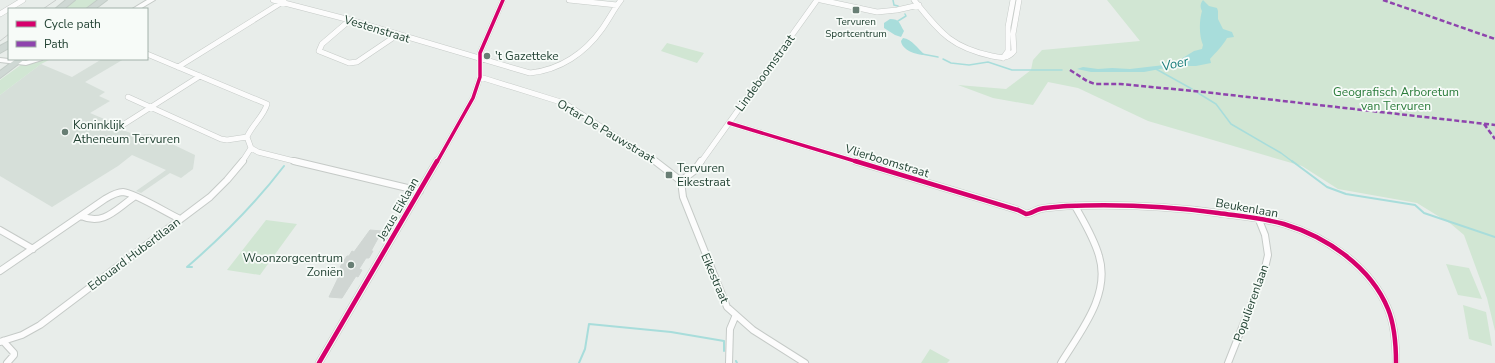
<svg xmlns="http://www.w3.org/2000/svg" width="1495" height="363" font-family="'Nunito Sans',sans-serif">
<style>
.built{fill:#d6dfd9}
.green{fill:#d1e6d3}
.water{fill:#a8dddb}
.lines{fill:none;stroke-linecap:round;stroke-linejoin:round}
.stream-far1{stroke:#a8dddb;stroke-width:1.5}
.stream{stroke:#a8dddb;stroke-width:2}
.building{fill:#d0d6d3;stroke:#d0d6d3}
.minor-far1-casing{stroke:#c5cac7;stroke-width:6}
.minor-casing{stroke:#c5cac7;stroke-width:8}
.tertiary-casing{stroke:#c5cac7;stroke-width:2}
.primary-casing{stroke:#c3ccc7;stroke-width:2}
.minor-far1{stroke:#fcfcfc;stroke-width:5}
.minor{stroke:#fcfcfc;stroke-width:6}
.tertiary{fill:#fcfcfc;fill-rule:evenodd}
.primary{fill:#cfd8d4;fill-rule:evenodd}
.tram{stroke:#c9cdcb;stroke-width:1}
.quiet{stroke:#8e44ad;stroke-width:2.5;stroke-dasharray:5 2.5;stroke-linecap:butt}
.cycleway-far1-casing{stroke:#f7fbf8;stroke-width:5.5}
.cycleway-casing{stroke:#f7fbf8;stroke-width:7}
.cycleway-far1{stroke:#d6006c;stroke-width:3.5}
.cycleway{stroke:#d6006c;stroke-width:4.5}
.poi-dot{fill:#687e74;stroke:#f7fbf8;stroke-width:1.5}
.labels{text-anchor:middle;dominant-baseline:central;stroke-width:3.5;stroke-linejoin:round;paint-order:stroke}
.far-poi-label{font-size:10px;fill:#234334;stroke:#f7fbf8}
.street-label{font-size:12px;fill:#234334;stroke:#f7fbf8}
.poi-label{font-size:12px;fill:#234334;stroke:#f7fbf8;text-anchor:start}
.park-label{font-size:12px;fill:#2b7c3b;stroke:#f7fbf8}
.water-label{font-size:13px;font-style:italic;fill:#197d7b;stroke:#f7fbf8}
</style>
<rect width="100%" height="100%" fill="#e8edea"/>
<path class="built" d="M102,59H124L85,82L105,92L99,96L110,101L90,113L109,121L120,129L136,135L151,134L195,155L193,169L181,178L170,173L141,193L136,191L166,170L132,155L118,166L52,207L0,176V95L41,64L72,77Z"/>
<path class="green" d="M75,0H99L87,9H62Z
M1107,0H1495V331L1487,298L1464,235L1451,224L1417,203L1338,189L1302,166L1148,121L1078,88L1048,82L1033,105L993,98L958,85L1006,89L1031,70L1033,60L1042,50L1140,41Z
M667,43L704,53L697,63L661,51Z
M29,59H51L41,64L0,95V80Z
M266,220L297,224L260,275L227,270Z
M1446,264L1469,268L1482,299L1458,295Z
M1463,305L1486,312L1492,346L1469,339Z
M930,349L950,360L947,363H921Z"/>
<path class="water" d="M1203,0L1209,6L1217,8L1218,11V19L1223,29L1232,32L1234,37L1227,38C1222,47 1216,52 1210,59L1211,63L1196,66H1176L1144,72H1091L1077,69L1083,67L1098,69L1112,68L1130,69L1173,64L1194,51L1202,49L1203,45C1199,36 1199,21 1202,11C1200,7 1200,4 1203,0Z
M890,19C900,19 899,23 904,31L901,37L895,35L884,28V23Z
M903,38C912,39 918,49 925,55C916,55 902,50 901,41Z"/>
<g class="lines">
<path class="stream-far1" d="M893,0L894,5L898,6
M898,21L906,16L905,14
M922,54L938,57
M943,59L951,63L969,65L988,62L1012,70H1062
M1156,69L1192,89
M1198,93L1216,104L1231,124L1281,153L1293,162"/>
<path class="stream" d="M1292,161L1327,187L1346,194L1415,205L1424,213L1495,237
M192,267H187C223,236 255,204 284,166
M736,361L737,363
M579,363L585,349L589,324L671,332L724,341V351"/>
</g>
<path class="building" d="M370,230L382,231L371,251H373L369,258H366L359,269L362,270L358,277L356,276L342,298L329,297L341,272H339L342,268L340,267L347,256H349L352,251L354,252Z"/>
<g class="lines">
<g class="minor-far1-casing">
<path id="minor-far1" d="M273,0L350,20L530,73C560,70 585,53 602,29C609,19 614,9 621,0
M569,0L617,5
M821,0L877,12L897,10L919,5
M914,0C940,32 950,47 992,56C1001,58 1008,59 1014,51L1013,34L1019,0
M0,14L23,0
M350,20L322,44L319,51L349,63L357,62L397,35
M147,54L267,104C264,116 252,125 247,137L251,148L258,152L298,162
M1003,58L1008,51V27L1013,0
M178,67L284,1
M480,77L564,103L656,162
M128,97L221,139L227,140L247,137
M729,123L858,162
M118,128L200,76
M242,162L251,148
M437,162L473,98L480,77V53L503,0
M701,162L817,0"/>
</g>
<g class="minor-casing">
<path id="minor" d="M294,161L420,191
M655,161L681,181
M855,161L1018,210L1026,214C1031,214 1035,210 1040,209C1049,207 1058,207 1067,206C1117,204 1168,206 1218,213C1239,216 1263,218 1284,224C1327,237 1371,267 1388,309C1395,326 1396,345 1396,363
M681,181L683,197L727,307L753,330L805,363
M681,181L694,171L701,161
M81,216C104,226 116,209 134,197
M0,230L33,249
M0,271L105,199C110,196 117,192 123,192C135,193 167,213 180,219
M3,341L14,353V355L7,363
M0,342L22,335L40,325L210,197L227,180L243,161
M319,363L437,161
M729,363L730,329L735,317
M1061,363C1080,332 1111,295 1099,256C1094,238 1084,222 1075,206
M1228,363L1264,272L1268,255L1265,235L1259,220"/>
</g>
<g class="tertiary-casing">
<path id="tertiary" d="M147,0H155L140,9H132Z
M0,58L26,61L32,59H43L42,60L26,65L0,62Z"/>
</g>
<g class="primary-casing">
<path id="primary" d="M66,0H75L64,9H55Z
M98,0H107L95,9H86Z
M9,41V48L0,53V46Z
M16,59H25L0,78V71Z"/>
</g>
<use href="#minor-far1" class="minor-far1"/>
<use href="#minor" class="minor"/>
<use href="#tertiary" class="tertiary"/>
<use href="#primary" class="primary"/>
<path class="tram" d="M43,9L56,0
M0,41L9,34"/>
<path class="quiet" d="M1383,0L1495,39
M1070,70L1087,81L1095,84H1120L1204,92L1495,125
M1484,124L1495,139"/>
<g class="cycleway-far1-casing">
<path id="cycleway-far1" d="M729,123L858,162
M437,162L473,98L480,77V53L503,0"/>
</g>
<g class="cycleway-casing">
<path id="cycleway" d="M855,161L1018,210L1026,214C1031,214 1035,210 1040,209C1049,207 1058,207 1067,206C1117,204 1168,206 1218,213C1239,216 1263,218 1284,224C1327,237 1371,267 1388,309C1395,326 1396,345 1396,363
M319,363L437,161"/>
</g>
<use href="#cycleway-far1" class="cycleway-far1"/>
<use href="#cycleway" class="cycleway"/>
</g>
<g class="poi-dot">
<rect x="852" y="6" width="8" height="8" rx="2"/>
<circle cx="487" cy="56" r="4"/>
<circle cx="65" cy="132" r="4"/>
<rect x="665" y="171" width="8" height="8" rx="2"/>
<circle cx="351" cy="265" r="4"/>
</g>
<g class="labels">
<g class="far-poi-label">
<text x="856" y="22">Tervuren<tspan x="856" dy="12">Sportcentrum</tspan></text>
</g>
<g class="street-label">
<text transform="translate(377 29) rotate(17)">Vestenstraat</text>
<text transform="translate(765 73) rotate(-54)">Lindeboomstraat</text>
<text transform="translate(606 131) rotate(31)">Ortar De Pauwstraat</text>
<text transform="translate(887 161) rotate(17)">Vlierboomstraat</text>
<text transform="translate(1247 208) rotate(10)">Beukenlaan</text>
<text transform="translate(398 209) rotate(-60)">Jezus Eiklaan</text>
<text transform="translate(134 254) rotate(-37)">Edouard Hubertilaan</text>
<text transform="translate(715 278) rotate(67)">Eikestraat</text>
<text transform="translate(1251 303) rotate(-70)">Populierenlaan</text>
</g>
<g class="poi-label">
<text x="495" y="56">'t Gazetteke</text>
<text x="73" y="125">Koninklijk<tspan x="73" dy="14">Atheneum Tervuren</tspan></text>
<text x="677" y="168">Tervuren<tspan x="677" dy="14">Eikestraat</tspan></text>
<text x="343" y="258" text-anchor="end">Woonzorgcentrum<tspan x="343" dy="14">Zoniën</tspan></text>
</g>
<g class="park-label">
<text x="1396" y="92">Geografisch Arboretum<tspan x="1396" dy="14">van Tervuren</tspan></text>
</g>
<g class="water-label">
<text transform="translate(1175 64) rotate(-13)">Voer</text>
</g>
</g>
<rect x="8" y="8" width="140" height="52" fill="#f7fbf8" stroke="#a2b1aa"/>
<rect x="16" y="21" width="20" height="6" fill="#d6006c" stroke="#a2b1aa"/>
<text x="44" y="28" font-size="12" fill="#234334">Cycle path</text>
<rect x="16" y="41" width="20" height="6" fill="#8e44ad" stroke="#a2b1aa"/>
<text x="44" y="48" font-size="12" fill="#234334">Path</text>
</svg>
